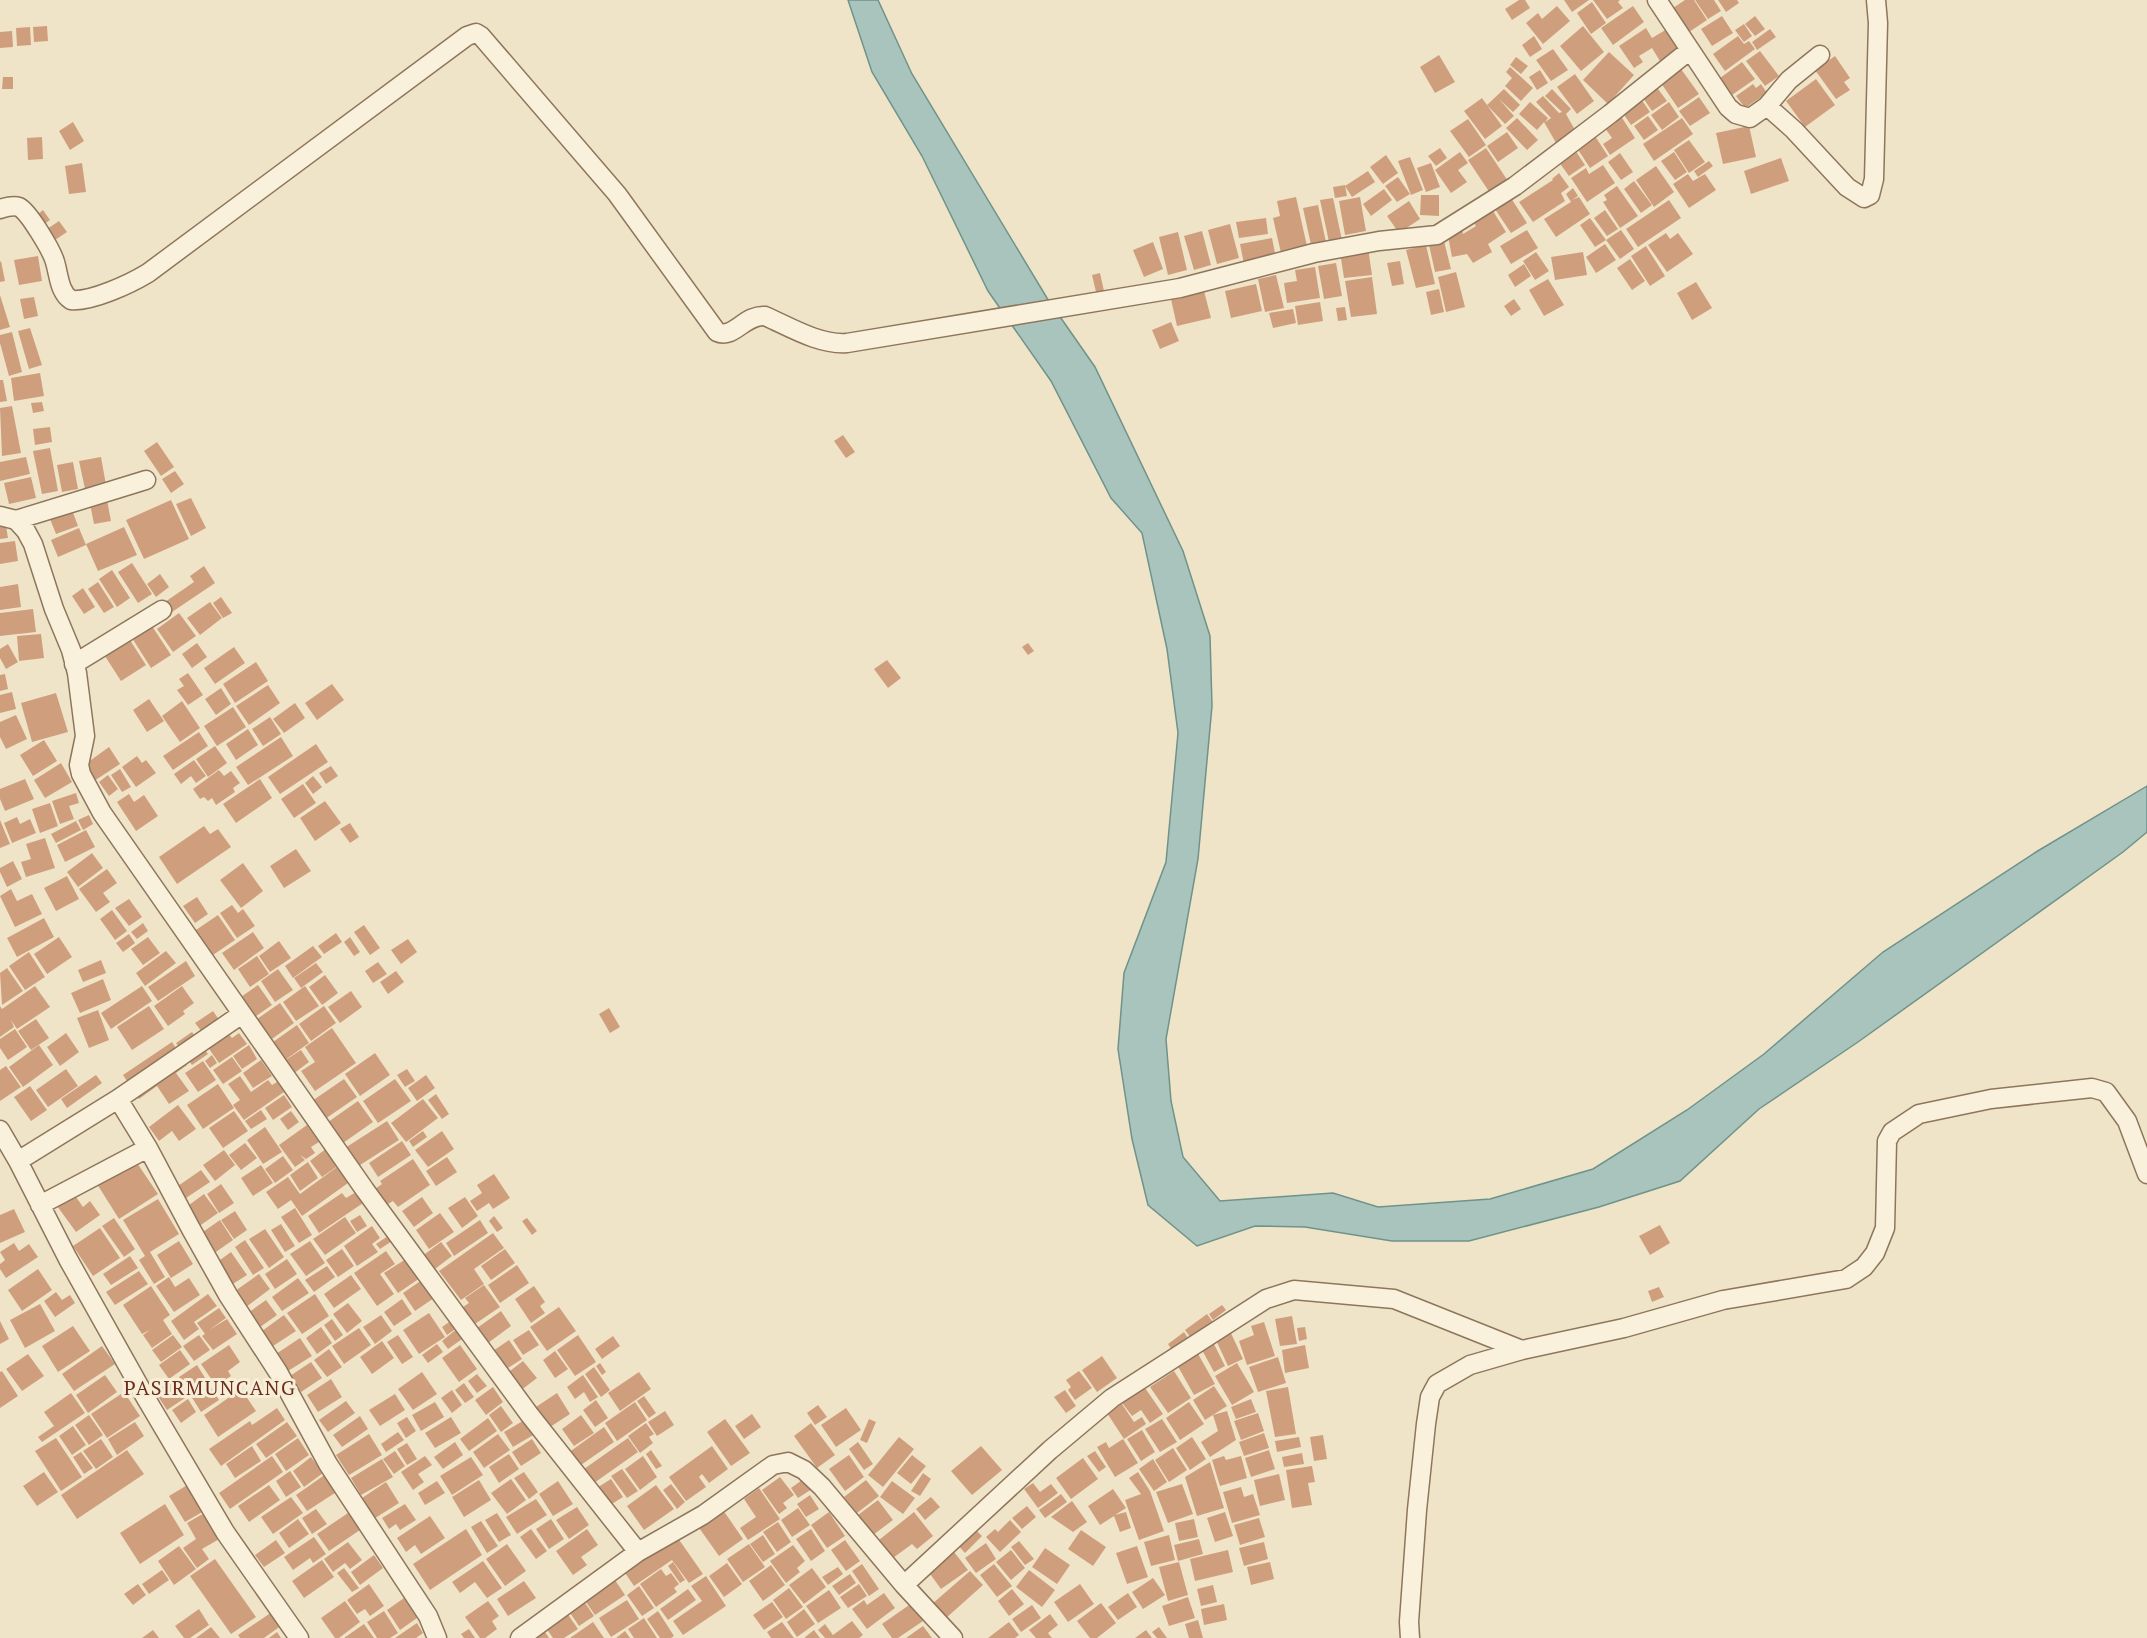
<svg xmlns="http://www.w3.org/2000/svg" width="2147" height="1638" font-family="'PT Serif',serif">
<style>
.water{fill:#a9c4bc;stroke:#6f938a;stroke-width:1.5}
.building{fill:#cf9f7d}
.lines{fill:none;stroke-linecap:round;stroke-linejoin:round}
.minor-casing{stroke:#8d765c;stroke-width:21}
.minor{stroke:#faf1dc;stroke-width:18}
.labels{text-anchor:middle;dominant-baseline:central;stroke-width:6;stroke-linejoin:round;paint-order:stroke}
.quarter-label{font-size:20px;letter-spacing:1.5px;fill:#6b2e1e;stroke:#f7eed8}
</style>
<rect width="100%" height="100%" fill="#f0e4c8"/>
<path class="water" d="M848,0H878L912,74L1047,298L1095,367L1183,551L1210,636L1212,706L1198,859L1166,1039L1171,1101L1183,1157L1220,1201L1333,1193L1378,1207L1490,1199L1593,1169L1687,1110L1764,1054L1883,952L2036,852L2147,786V832L2123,852L1858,1042L1759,1109L1680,1181L1599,1207L1469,1241H1392L1305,1227L1255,1226L1197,1246L1148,1205L1132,1139L1118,1049L1124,973L1166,862L1178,733L1167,649L1142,533L1111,498L1051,381L988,291L922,156L872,72Z"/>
<path class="building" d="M1519,0H1525L1530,8L1512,20L1505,9Z
M1564,0H1589L1572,12Z
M1593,0H1620L1618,2L1623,8L1607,19Z
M1685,0H1694L1707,20L1689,32L1673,8Z
M1695,0H1714L1721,11L1708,19Z
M1718,0H1737L1739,3L1726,12Z
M1592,2L1606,23L1591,34L1577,13Z
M1557,6L1570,21L1543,44L1526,23L1538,13L1542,19Z
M1633,6L1644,22L1613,45L1601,28Z
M1722,16L1733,33L1712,46L1701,29Z
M1755,16L1765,29L1755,36L1745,24Z
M1744,24L1752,36L1744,42L1735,30Z
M47,26L48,41L34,42L33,27Z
M1583,26L1604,52L1581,71L1560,46Z
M30,27L31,45L17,46L16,28Z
M1646,28L1652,38L1667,29L1683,55L1663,66L1652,48L1639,56L1643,62L1634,68L1619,46Z
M1770,29L1776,37L1757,50L1752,42Z
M12,31L13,47L0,48V32Z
M1534,36L1542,49L1530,57L1522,45Z
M1738,36L1744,44L1749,41L1755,49L1725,71L1713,54Z
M1553,49L1568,70L1551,81L1536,60Z
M1760,51L1779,76L1765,86L1746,61Z
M1609,52L1634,75L1608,104L1583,80Z
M1439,55L1455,82L1435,93L1420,67Z
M1835,56L1850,78L1844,82L1850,90L1836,99L1815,70Z
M1516,57L1528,66L1521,74L1510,65Z
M1742,62L1755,79L1732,95L1720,78Z
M1510,67L1533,88L1521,101L1505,86L1512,78L1506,72Z
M1681,69L1699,94L1678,108L1661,83Z
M1540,70L1548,83L1537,90L1529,77Z
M1575,74L1594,101L1577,114L1557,87Z
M3,77H13V89H2Z
M1816,79L1835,105L1805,127L1786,101Z
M1753,84L1756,88L1761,84L1767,93L1745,108L1736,96Z
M1655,85L1667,101L1652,111L1641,95Z
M1504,89L1520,105L1513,112L1499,99L1514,116L1505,124L1487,105Z
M1552,89L1571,109L1566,114L1579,137L1559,148L1544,122L1537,130L1519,114L1530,102L1548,118L1545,122L1551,118L1536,102L1543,96L1559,113L1562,112L1545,96Z
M1639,96L1650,112L1631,125L1620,109Z
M1699,97L1710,113L1690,126L1679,111Z
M1482,98L1502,126L1485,139L1464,111Z
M1669,102L1679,117L1662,130L1651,115Z
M1619,113L1635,138L1610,155L1603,144L1612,138L1602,124Z
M1648,116L1658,130L1644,140L1634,126Z
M1517,118L1538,140L1527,150L1506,128Z
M1682,118L1693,134L1654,161L1643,144Z
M1468,119L1486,145L1469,157L1450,131Z
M73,122L84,141L70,150L59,131Z
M1749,126L1756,157L1723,164L1716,133Z
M1507,132L1518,148L1498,162L1487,146Z
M1595,136L1608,156L1590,168L1575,145Z
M42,137L43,159L28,160L27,138Z
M1689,140L1705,162L1689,173L1674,150Z
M1573,147L1585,165L1569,176L1556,158Z
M1440,148L1447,158L1436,166L1428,156Z
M1486,148L1508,181L1490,193L1468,160Z
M1460,152L1468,163L1458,170L1467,182L1451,193L1435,170Z
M1674,152L1687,172L1675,180L1661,161Z
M1620,153L1633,172L1621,180L1608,162Z
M1386,155L1398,173L1383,184L1370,167Z
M1410,157L1423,190L1411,195L1398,161Z
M1781,158L1789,181L1751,194L1744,171Z
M1709,161L1713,166L1698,177L1694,171Z
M82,163L86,192L69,194L65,166Z
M1431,163L1440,187L1426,192L1417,168Z
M1603,165L1615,183L1587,202L1571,178L1586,168L1589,174Z
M1656,166L1674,192L1654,207L1636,180Z
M1368,171L1375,182L1352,197L1345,186Z
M1559,173L1569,187L1561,193L1565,201L1533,222L1519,202L1553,180L1552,179Z
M1688,174L1693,181L1705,174L1716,190L1689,208L1673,184Z
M1398,177L1410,194L1397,202L1385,186Z
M1634,181L1652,205L1641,213L1624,189Z
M1345,185L1347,196L1335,198L1333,187Z
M1617,186L1638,216L1620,228L1603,202L1607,200L1604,195Z
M1573,188L1578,196L1572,200L1579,197L1590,214L1556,237L1544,219L1571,202L1566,194Z
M1384,189L1392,200L1371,216L1363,204Z
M1421,195H1439V216L1420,215Z
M1296,197L1307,246L1281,253L1273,218L1280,216L1277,201Z
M1360,197L1366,231L1345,235L1339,201Z
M1333,198L1342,240L1329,242L1320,200Z
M1511,198L1527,223L1511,233L1495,209Z
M1669,200L1681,218L1638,247L1626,229Z
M1409,201L1420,219L1399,233L1387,216Z
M1318,205L1326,242L1311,245L1303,208Z
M43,210L50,220L40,227L33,218Z
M1605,210L1618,229L1607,236L1594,218Z
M1493,211L1506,232L1488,244L1492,252L1473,263L1467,254L1452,257L1447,231L1462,228L1463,234L1476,226L1474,223Z
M1266,218L1268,234L1239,238L1236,222Z
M1590,218L1606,240L1595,247L1580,225Z
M59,221L67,232L55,240L47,229Z
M1230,224L1239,258L1217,264L1208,230Z
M1527,230L1538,248L1511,264L1500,246Z
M1621,230L1634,249L1620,259L1606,240Z
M1202,231L1211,265L1194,270L1184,236Z
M1178,232L1187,270L1168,275L1159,237Z
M1666,233L1670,239L1678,233L1693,254L1667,272L1648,245Z
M1272,238L1276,258L1244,264L1240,244Z
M1444,241L1451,269L1435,272L1429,245Z
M1153,242L1163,269L1144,277L1133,250Z
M1605,244L1616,260L1596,273L1586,257Z
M1426,245L1435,284L1416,288L1406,250Z
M1646,246L1665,276L1650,286L1631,256Z
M1368,248L1372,275L1344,278L1340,252Z
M1536,252L1549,271L1535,280L1523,261Z
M1583,252L1587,275L1555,280L1551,257Z
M38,256L42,281L19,285L14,260Z
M1630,259L1645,281L1632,290L1617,268Z
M1,261L5,281L0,282V262Z
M1400,261L1404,284L1392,286L1387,263Z
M1336,263L1342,296L1324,299L1318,266Z
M1524,264L1531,276L1515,287L1508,275Z
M1315,267L1320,298L1287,303L1284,283L1297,281L1295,270Z
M1456,272L1465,307L1446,312L1438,277Z
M1100,273L1104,291L1096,292L1092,275Z
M1276,275L1284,308L1265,312L1258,279Z
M1372,277L1377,314L1351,317L1345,281Z
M1548,279L1564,305L1544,316L1529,290Z
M1696,282L1712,308L1692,320L1677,293Z
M1256,284L1262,311L1231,318L1225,291Z
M1203,287L1211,318L1177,326L1170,295Z
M1439,289L1444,312L1431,315L1426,292Z
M0,295L10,327L0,330Z
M34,297L38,316L24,319L20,299Z
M1514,299L1521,309L1511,316L1504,306Z
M1320,302L1323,321L1298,325L1295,306Z
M1345,307L1347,320L1338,321L1336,308Z
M1293,309L1296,323L1273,328L1269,313Z
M1171,322L1179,341L1160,349L1152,330Z
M30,328L42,365L29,369L18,331Z
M12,332L22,372L9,376L0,343V335Z
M40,373L44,396L14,401L11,378Z
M0,380H3L7,401L0,402Z
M42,402L44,411L33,413L31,403Z
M12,406L21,453L2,456L0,408Z
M50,427L52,442L35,445L33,429Z
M843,435L855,452L846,458L834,441Z
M157,442L174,467L161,476L144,451Z
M50,448L58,491L42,494L33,451Z
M26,457L30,474L0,481V462Z
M101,457L106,485L85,489L79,461Z
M73,462L78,489L62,492L57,465Z
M175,471L184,484L171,493L162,479Z
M31,477L36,498L9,504L4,483Z
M191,498L206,528L191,536L176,504Z
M107,500L111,521L94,524L90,504Z
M171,500L189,539L144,559L126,520Z
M72,510L78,526L56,534L50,519Z
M5,520L8,538L0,539V521Z
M124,527L137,555L98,571L86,544Z
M79,528L86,545L58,557L51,540Z
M15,541L18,561L0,564V543Z
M132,563L152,594L138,603L118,572Z
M204,566L215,583L172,612L165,602L194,582L190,576Z
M112,570L130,598L117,607L99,579Z
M160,574L169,587L156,597L147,584Z
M98,582L114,607L104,613L88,589Z
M18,584L21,607L0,610V587Z
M83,588L95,607L84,614L72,596Z
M221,597L232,613L223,618L213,603Z
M210,602L222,618L200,635L187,618Z
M33,609L36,632L0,636V613Z
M179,613L196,636L173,652L157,629Z
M152,626L171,655L151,668L132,638Z
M41,634L44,658L19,661L17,636Z
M128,637L146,665L121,681L103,653Z
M197,643L207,657L192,668L182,654Z
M1028,643L1034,651L1028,655L1022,647Z
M8,644L18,662L6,669L0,658V649Z
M234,647L245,663L215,684L204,668Z
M887,660L901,678L888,688L874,669Z
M256,662L268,681L235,703L223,684Z
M188,673L203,695L188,705L177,690L184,686L179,679Z
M5,674L8,689L0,691V675Z
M332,684L344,700L317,720L305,703Z
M268,685L280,703L249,725L236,706Z
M221,688L231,704L216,715L205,699Z
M12,692L16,709L0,713V695Z
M56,693L68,732L32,742L21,703Z
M149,699L164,721L147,732L133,710Z
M182,701L200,728L180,742L162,716Z
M295,703L305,718L284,733L273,719Z
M233,707L246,727L217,746L204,726Z
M16,715L27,739L6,749L0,737V722Z
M270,717L281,734L263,746L252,729Z
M248,729L258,745L236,760L226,744Z
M199,732L208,746L173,770L163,756Z
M281,737L293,756L248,785L236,767Z
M44,740L57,761L33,776L20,755Z
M316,744L328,762L280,794L268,777Z
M215,746L227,763L208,777L196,759Z
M109,747L120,764L94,781L84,765Z
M137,756L142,763L146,760L156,773L136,787L122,767Z
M194,760L206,776L196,783L191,776L181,784L174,774Z
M61,763L72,782L45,798L34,780Z
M331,766L338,776L326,784L319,773Z
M120,769L131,787L122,792L111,775Z
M219,770L224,776L231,771L240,783L233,788L235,792L216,805L212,798L208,801L204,797L200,799L193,789Z
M108,775L118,789L109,796L99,782Z
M313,776L322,787L313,794L305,783Z
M25,779L34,799L5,811L0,799V789Z
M260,779L272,798L236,823L223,804Z
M303,784L316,803L294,818L281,799Z
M76,793L79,803L69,806L74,819L60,824L52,801Z
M129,794L134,802L144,795L158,816L136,831L117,802Z
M325,801L341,823L315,841L300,818Z
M50,803L58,826L40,833L32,809Z
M89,815L93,824L83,830L78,820Z
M17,817L20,824L30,819L36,833L12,843L4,823Z
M0,820L10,844L0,848Z
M76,821L81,830L56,843L51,834Z
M350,823L359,837L350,843L340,829Z
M204,826L210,834L218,829L231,847L177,884L159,857Z
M86,830L95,847L65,862L57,845Z
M45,838L55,868L26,877L21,862L31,859L26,844Z
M296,849L311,871L284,888L270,866Z
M92,853L103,868L78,887L67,872Z
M13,861L22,879L7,887L0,872V868Z
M243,863L263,891L241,908L220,880Z
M107,869L117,883L103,893L110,902L96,912L79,889Z
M67,876L79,899L56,911L44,888Z
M11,889L17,901L32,894L42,914L15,927L0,896Z
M197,897L208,914L195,923L183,906Z
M129,899L142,917L129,926L115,908Z
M232,905L238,913L243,909L255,926L237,938L220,913Z
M112,910L127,931L115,940L100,919Z
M218,915L235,940L210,957L193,932Z
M44,918L54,937L17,957L7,938Z
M143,923L148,931L137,939L131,932Z
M364,925L380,948L370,955L354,932Z
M253,932L264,948L234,970L222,953Z
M336,933L342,942L324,954L318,946Z
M129,934L135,943L123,952L116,943Z
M59,937L72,957L47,974L34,954Z
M148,937L160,953L143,965L131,949Z
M350,937L360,952L354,956L344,942Z
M408,939L417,952L401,964L391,950Z
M279,941L291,958L270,972L259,956Z
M313,946L322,957L293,978L285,966Z
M166,951L176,963L145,986L136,973Z
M29,952L45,977L25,990L9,966Z
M257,956L269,974L250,987L238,969Z
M101,960L106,973L83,982L78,970Z
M186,961L195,976L158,1001L148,987Z
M378,962L387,974L373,983L365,971Z
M316,963L323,972L301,988L294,978Z
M7,968L23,991L2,1005L0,973Z
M278,969L293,990L275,1002L261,981Z
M396,971L404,982L388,994L380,982Z
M325,975L338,993L322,1005L309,987Z
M103,979L111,1000L80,1013L71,993Z
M258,985L272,1005L252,1019L238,999Z
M35,986L50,1007L17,1029L11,1020L14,1027L0,1037V1006L2,1009Z
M142,986L152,1001L111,1029L101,1013Z
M182,986L194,1003L183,1011L185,1014L168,1026L154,1006Z
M305,986L319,1006L296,1021L283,1002Z
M351,991L362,1007L340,1023L328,1007Z
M280,1003L294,1023L272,1039L257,1019Z
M149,1006L164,1029L132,1050L117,1027Z
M324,1006L336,1023L311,1041L299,1024Z
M609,1008L620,1027L610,1033L599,1014Z
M98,1010L109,1040L89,1048L77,1018Z
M213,1011L226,1030L202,1032L195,1023Z
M36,1019L49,1038L31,1050L18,1031Z
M297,1025L309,1043L285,1060L273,1042Z
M332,1028L356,1063L315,1091L301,1071L315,1062L305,1047Z
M15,1029L27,1047L8,1060L0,1048V1039Z
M192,1032L208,1054L192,1065L176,1043Z
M227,1032L232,1038L239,1033L247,1044L219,1063L207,1046Z
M66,1033L79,1052L60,1066L47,1047Z
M172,1042L187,1065L176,1073L189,1091L169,1104L157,1086L139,1099L123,1075Z
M39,1045L53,1065L23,1087L9,1067Z
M249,1045L257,1059L242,1069L233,1056Z
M301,1050L309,1062L293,1074L284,1061Z
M375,1053L390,1075L360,1096L345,1074Z
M212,1055L217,1063L210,1068L205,1061Z
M232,1057L242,1071L223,1084L213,1070Z
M261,1060L272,1076L253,1088L243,1073Z
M203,1061L216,1080L198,1092L185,1073Z
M6,1066L21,1087L0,1101V1070Z
M66,1069L78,1086L48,1107L36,1090Z
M407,1069L415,1081L405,1087L397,1075Z
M96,1075L102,1083L67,1108L61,1099Z
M426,1075L435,1088L417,1101L408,1088Z
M240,1076L251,1092L268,1080L272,1085L277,1082L284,1092L244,1120L233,1105L240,1100L228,1084Z
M344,1079L357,1097L325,1119L312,1101Z
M395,1079L411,1101L378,1123L363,1101Z
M218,1084L234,1108L203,1129L187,1105Z
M30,1086L47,1110L31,1121L14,1097Z
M436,1094L449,1114L442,1119L428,1100Z
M284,1095L292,1107L273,1120L265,1108Z
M423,1099L438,1118L406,1142L391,1123Z
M358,1101L373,1122L343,1143L328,1122Z
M178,1105L196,1129L179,1141L172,1131L159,1141L149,1127Z
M261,1110L267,1119L251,1129L245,1121Z
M234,1111L248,1131L223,1148L209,1128Z
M291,1111L299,1122L288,1130L280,1119Z
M387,1121L399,1140L357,1167L345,1148Z
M307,1125L319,1142L311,1147L315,1153L306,1159L300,1155L305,1160L295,1167L279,1145Z
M265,1127L282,1152L263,1164L247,1140Z
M423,1131L427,1137L413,1147L409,1141Z
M442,1131L454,1149L428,1167L415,1150Z
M402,1141L411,1155L378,1177L369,1163Z
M245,1143L257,1158L241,1170L229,1155Z
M327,1148L339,1165L322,1177L310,1161Z
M224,1150L235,1165L215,1181L203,1165Z
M283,1156L293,1170L275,1183L265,1169Z
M447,1157L457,1172L436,1186L426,1171Z
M413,1159L430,1185L398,1207L393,1201L383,1207L372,1191L382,1184L380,1181Z
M135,1160L158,1194L119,1219L97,1184Z
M308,1162L318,1178L300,1191L290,1175Z
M261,1165L273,1183L253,1196L241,1178Z
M337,1167L348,1183L302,1216L291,1200L278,1209L266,1192L288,1177L300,1194Z
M201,1170L210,1182L186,1198L178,1186Z
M494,1174L510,1198L493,1209L489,1203L477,1211L470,1201L482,1193L477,1185Z
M221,1184L234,1203L219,1213L207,1194Z
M356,1192L363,1203L319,1233L308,1216L342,1193L346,1198Z
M74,1194L83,1207L90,1201L100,1215L76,1232L57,1206Z
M204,1194L218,1213L198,1227L185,1208Z
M422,1197L433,1213L414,1227L402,1211Z
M465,1197L478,1216L462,1228L448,1208Z
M158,1199L179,1234L150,1252L165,1277L154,1284L139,1260L145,1256L123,1220Z
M295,1208L312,1235L299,1243L281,1217Z
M14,1209L25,1232L0,1243V1215Z
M235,1211L247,1230L234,1239L221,1220Z
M440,1213L454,1232L429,1249L416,1230Z
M360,1215L367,1226L357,1232L350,1221Z
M494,1216L503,1228L497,1232L489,1221Z
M345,1217L356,1233L325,1255L313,1239Z
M114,1218L135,1249L124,1257L102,1226Z
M527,1218L537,1231L532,1235L522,1221Z
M220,1220L233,1240L213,1254L200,1234Z
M480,1220L488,1233L454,1256L446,1243Z
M281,1224L295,1246L285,1252L271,1230Z
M1660,1225L1670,1243L1650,1255L1639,1236Z
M372,1226L380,1238L372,1244L378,1252L357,1266L344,1246Z
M100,1228L120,1258L93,1276L73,1246Z
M265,1229L284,1257L269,1268L249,1239Z
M493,1233L504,1248L474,1269L484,1284L461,1300L439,1271Z
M388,1236L392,1241L380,1249L376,1244Z
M245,1240L264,1268L253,1275L235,1247Z
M179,1241L193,1264L171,1278L157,1255Z
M310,1241L325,1263L306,1276L290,1254Z
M441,1242L452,1256L431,1272L421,1257Z
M14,1243L19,1251L29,1244L38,1257L6,1278L0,1269V1264L5,1260L0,1252Z
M342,1249L354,1266L338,1277L326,1260Z
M505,1249L515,1263L491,1280L481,1266Z
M386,1251L395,1264L380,1274L394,1294L377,1306L354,1273Z
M231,1252L247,1275L228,1287L213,1265Z
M130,1256L138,1268L111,1285L103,1274Z
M287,1259L297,1274L275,1289L265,1274Z
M406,1259L420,1278L398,1293L384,1273Z
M517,1265L529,1283L500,1303L488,1285Z
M327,1266L335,1277L314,1292L305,1280Z
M38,1269L52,1290L22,1311L8,1290Z
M139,1271L148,1284L115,1305L106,1292Z
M259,1274L270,1289L246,1307L235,1291Z
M351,1275L361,1289L334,1308L324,1294Z
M169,1277L175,1287L189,1278L200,1295L174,1312L156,1286Z
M298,1278L309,1293L282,1311L272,1297Z
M422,1280L434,1298L415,1311L403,1293Z
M484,1285L500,1307L475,1324L463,1307L469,1303L465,1298Z
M151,1286L170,1315L163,1320L172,1334L152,1348L143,1335L150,1330L142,1334L123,1305Z
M534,1286L545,1302L540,1306L545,1313L531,1323L515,1299Z
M1659,1287L1664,1297L1652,1302L1648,1291Z
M56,1292L62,1300L70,1295L75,1303L55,1317L44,1301Z
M208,1294L217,1306L194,1322L199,1329L184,1340L171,1321Z
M315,1294L329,1316L302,1334L287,1313Z
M402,1299L412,1314L394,1326L384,1312Z
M266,1300L277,1315L256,1330L245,1315Z
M348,1303L362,1321L347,1333L333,1314Z
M40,1304L55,1331L25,1348L10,1320Z
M1222,1305L1226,1310L1213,1320L1209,1314Z
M559,1307L576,1331L547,1351L530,1327Z
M219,1308L226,1318L209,1330L227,1319L237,1334L213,1350L202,1336L205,1334L197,1323Z
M501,1311L511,1326L488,1343L477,1328Z
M429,1313L445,1337L419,1354L403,1330Z
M1207,1314L1215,1325L1193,1341L1185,1330Z
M284,1315L296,1331L273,1346L262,1331Z
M381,1315L392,1331L375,1344L363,1327Z
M1292,1316L1297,1344L1280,1346L1275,1319Z
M332,1319L343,1335L335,1341L324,1325Z
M452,1320L457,1328L447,1335L442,1327Z
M0,1321L9,1339L0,1344Z
M1264,1322L1275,1356L1247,1365L1239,1341L1254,1335L1251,1326Z
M73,1326L90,1351L58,1372L42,1346Z
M321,1327L332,1343L317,1354L306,1338Z
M1305,1327L1307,1339L1299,1341L1297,1328Z
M359,1328L371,1345L344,1364L332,1346Z
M458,1328L465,1337L448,1349L442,1341Z
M529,1330L539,1345L523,1355L513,1340Z
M1230,1331L1243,1359L1228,1366L1215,1338Z
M1184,1332L1190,1341L1174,1353L1168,1344Z
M173,1335L182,1347L161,1362L152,1350Z
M199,1335L210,1350L194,1361L183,1346Z
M398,1335L413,1357L402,1364L387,1342Z
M578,1335L596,1362L575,1376L557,1350Z
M613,1336L620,1346L602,1359L595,1349Z
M300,1338L312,1356L288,1371L276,1354Z
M509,1340L522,1359L502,1372L490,1353Z
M382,1341L394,1358L372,1374L360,1357Z
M437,1344L443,1352L428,1363L422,1355Z
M1214,1344L1225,1366L1214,1372L1202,1350Z
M229,1345L240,1362L228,1371L231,1376L216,1386L201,1364Z
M460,1345L477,1369L459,1382L442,1358Z
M1305,1345L1309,1368L1285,1373L1282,1350Z
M102,1346L115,1364L74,1391L62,1374Z
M329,1349L342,1367L327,1377L314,1360Z
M180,1350L190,1364L169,1379L159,1365Z
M555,1351L568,1369L555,1378L543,1360Z
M1197,1352L1215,1384L1194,1395L1176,1363Z
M28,1354L44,1376L22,1391L6,1369Z
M1102,1356L1117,1378L1097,1392L1082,1370Z
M1278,1357L1286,1383L1258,1392L1249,1367Z
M523,1361L537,1378L520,1391L506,1374Z
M311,1362L322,1378L301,1392L290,1376Z
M600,1363L606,1372L602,1375L596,1366Z
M1237,1363L1254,1392L1232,1405L1215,1376Z
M197,1365L219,1400L201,1412L179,1377Z
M594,1367L610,1390L601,1397L585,1374Z
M2,1371L18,1396L0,1408V1372Z
M1079,1371L1092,1388L1075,1400L1068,1390L1071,1387L1066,1380Z
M1174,1371L1191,1398L1168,1413L1150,1387Z
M422,1372L437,1394L413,1410L398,1389Z
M639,1372L651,1389L620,1411L608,1393Z
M477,1374L487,1386L477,1393L468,1381Z
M105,1375L117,1392L88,1413L76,1395Z
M583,1375L598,1397L590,1402L584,1392L575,1399L567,1387Z
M176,1378L188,1396L167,1410L155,1392Z
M331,1379L342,1397L318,1412L307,1395Z
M464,1383L474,1397L465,1403L455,1390Z
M1143,1385L1163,1414L1150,1423L1141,1410L1132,1416L1120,1400Z
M1214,1386L1227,1406L1205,1420L1193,1400Z
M493,1387L503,1402L486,1415L475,1400Z
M1288,1387L1296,1434L1275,1437L1266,1391Z
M241,1389L256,1411L218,1437L204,1415Z
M452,1390L462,1405L452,1413L441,1398Z
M1065,1390L1076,1406L1066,1413L1054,1397Z
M124,1392L140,1416L107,1438L91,1414Z
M71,1393L85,1413L42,1442L38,1437L54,1426L44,1412Z
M557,1393L570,1414L547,1429L533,1409Z
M395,1394L405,1410L380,1426L369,1410Z
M644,1396L656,1413L649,1418L637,1401Z
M188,1399L196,1412L181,1423L172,1410Z
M1251,1399L1256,1412L1236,1419L1231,1407Z
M596,1400L608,1418L595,1427L583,1410Z
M346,1401L355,1413L328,1432L319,1420Z
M435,1402L444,1417L421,1431L412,1415Z
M635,1402L647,1420L617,1441L605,1423Z
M1189,1402L1204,1424L1180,1440L1166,1418Z
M1122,1404L1134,1422L1142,1417L1146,1424L1124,1439L1107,1413Z
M818,1405L827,1417L815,1425L807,1413Z
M501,1406L513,1423L501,1432L489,1415Z
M277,1408L285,1420L221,1466L209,1449L250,1421L252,1425Z
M846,1408L861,1430L836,1447L821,1425Z
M665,1411L674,1425L657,1436L648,1422Z
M1227,1411L1236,1440L1210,1457L1201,1442L1218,1431L1213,1415Z
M1258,1413L1264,1431L1241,1440L1234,1421Z
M752,1414L761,1427L744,1439L735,1426Z
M89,1415L103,1435L89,1445L75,1425Z
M581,1415L594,1433L574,1446L562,1429Z
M360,1416L368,1429L342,1447L333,1435Z
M407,1417L416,1431L406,1438L397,1423Z
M451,1417L461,1433L435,1448L425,1433Z
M488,1418L497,1431L469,1451L460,1439Z
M526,1419L535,1434L513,1447L504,1432Z
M725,1419L750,1453L731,1466L707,1432Z
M869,1419L876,1422L867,1443L860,1440Z
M1162,1419L1177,1442L1160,1452L1145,1429Z
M135,1422L144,1436L117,1455L108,1439Z
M287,1422L297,1436L266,1458L256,1444Z
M646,1423L654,1434L649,1437L653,1443L640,1453L628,1436Z
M811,1423L835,1455L817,1468L794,1436Z
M73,1426L86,1445L72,1455L59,1436Z
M604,1427L614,1442L578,1467L568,1453Z
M1142,1430L1155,1452L1141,1461L1127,1439Z
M398,1432L404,1440L386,1452L381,1444Z
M1264,1433L1269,1448L1244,1456L1239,1442Z
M369,1434L382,1455L349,1475L336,1455Z
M498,1434L510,1450L484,1468L473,1452Z
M1323,1435L1327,1459L1314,1461L1310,1437Z
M899,1437L914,1449L883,1487L868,1475Z
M1192,1437L1206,1459L1190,1470L1176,1448Z
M1299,1437L1301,1447L1277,1452L1275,1441Z
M56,1438L82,1477L61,1491L35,1451Z
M298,1438L309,1455L286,1471L275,1454Z
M628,1438L638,1452L594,1483L584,1469Z
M101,1439L113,1457L96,1469L83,1451Z
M532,1439L541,1453L521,1466L512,1452Z
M1123,1439L1138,1463L1115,1477L1097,1447L1106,1442L1109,1448Z
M455,1442L463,1455L443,1469L434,1457Z
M858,1442L873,1464L864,1470L849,1449Z
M407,1443L417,1459L407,1465L397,1449Z
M252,1446L261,1461L235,1478L226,1464Z
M712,1446L728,1469L709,1483L702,1474L699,1477L706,1487L686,1501L669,1477Z
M981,1446L1002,1470L972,1495L951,1471Z
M1173,1448L1187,1470L1169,1482L1155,1460Z
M127,1450L144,1474L77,1519L61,1495Z
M651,1450L662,1466L656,1469L646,1454Z
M1269,1450L1275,1469L1251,1477L1245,1458Z
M395,1451L405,1466L394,1474L383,1459Z
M1095,1451L1106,1467L1099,1472L1087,1456Z
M81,1452L93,1468L84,1474L73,1457Z
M1302,1453L1304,1464L1284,1467L1282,1457Z
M509,1454L519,1469L499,1483L489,1467Z
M849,1455L864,1477L845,1491L829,1469Z
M912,1455L926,1466L911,1484L897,1473Z
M272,1456L283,1472L230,1509L219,1493Z
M425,1456L432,1465L418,1474L424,1482L413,1490L401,1472Z
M643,1456L657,1477L640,1490L625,1469Z
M1224,1456L1226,1460L1241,1456L1247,1478L1220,1486L1212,1460Z
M311,1457L323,1473L304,1487L293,1471Z
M471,1457L483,1475L452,1495L440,1476Z
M1083,1458L1098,1479L1071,1499L1056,1478Z
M382,1459L393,1477L361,1495L351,1478Z
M1153,1459L1167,1482L1154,1491L1139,1469Z
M1210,1462L1224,1508L1197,1516L1185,1477Z
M1312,1466L1315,1482L1308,1483L1312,1505L1292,1508L1286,1470Z
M622,1469L638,1491L627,1498L611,1476Z
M290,1471L301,1487L286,1497L276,1481Z
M44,1472L58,1492L37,1506L23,1486Z
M524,1472L538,1492L529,1499L514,1478Z
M1138,1472L1150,1491L1164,1531L1139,1540L1125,1500L1141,1494L1129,1478Z
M923,1473L931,1479L920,1496L911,1491Z
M326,1474L338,1491L307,1511L296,1495Z
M1279,1474L1285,1500L1260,1506L1254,1480Z
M780,1477L794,1495L783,1503L787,1508L779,1514L762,1490Z
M805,1478L812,1489L798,1498L791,1488Z
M511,1479L526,1500L507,1514L491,1493Z
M611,1479L623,1497L607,1507L595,1489Z
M479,1480L491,1500L464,1517L452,1497Z
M866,1480L879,1496L857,1513L844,1497Z
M437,1481L445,1493L425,1505L418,1493Z
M558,1481L573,1504L553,1516L539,1494Z
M892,1481L915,1498L903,1514L880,1497Z
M386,1482L399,1503L372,1520L359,1500Z
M1033,1483L1040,1492L1051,1484L1058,1493L1038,1508L1024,1489Z
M189,1484L204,1511L185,1522L169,1496Z
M671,1484L685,1502L677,1509L663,1490Z
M1182,1484L1193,1514L1168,1523L1156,1492Z
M269,1485L280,1500L249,1522L238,1506Z
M656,1485L674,1509L644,1530L627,1506Z
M1241,1487L1244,1497L1253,1494L1260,1515L1232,1523L1223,1492Z
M759,1488L780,1519L748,1540L740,1528L756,1517L744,1499Z
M1113,1489L1126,1508L1115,1515L1126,1512L1131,1528L1120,1532L1114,1516L1100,1525L1088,1506Z
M1061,1494L1067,1502L1045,1518L1039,1510Z
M810,1495L819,1509L806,1517L797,1504Z
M291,1497L303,1513L273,1534L261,1517Z
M931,1497L940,1507L925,1520L916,1509Z
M536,1499L547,1515L517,1534L506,1517Z
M878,1500L893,1520L873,1535L858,1515Z
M1072,1501L1087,1522L1073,1532L1051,1517Z
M165,1504L184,1535L140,1564L120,1533Z
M405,1504L416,1520L400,1530L396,1524L389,1529L382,1518Z
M1027,1506L1036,1517L1022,1529L1012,1518Z
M577,1507L589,1525L569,1539L556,1520Z
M721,1507L743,1539L719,1556L697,1525Z
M798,1508L810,1525L792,1537L781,1520Z
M316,1509L327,1524L312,1534L302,1518Z
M206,1512L221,1538L202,1549L209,1559L197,1568L183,1548L196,1539L187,1523Z
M829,1512L845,1536L827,1548L811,1525Z
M914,1512L933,1536L917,1549L912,1544L893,1558L879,1540Z
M1225,1512L1233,1536L1215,1542L1207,1518Z
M348,1513L360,1530L329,1551L317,1534Z
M497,1513L511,1535L499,1542L485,1520Z
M430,1516L445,1538L421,1554L415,1545L406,1552L397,1538Z
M1259,1518L1265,1537L1240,1545L1234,1525Z
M298,1519L309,1534L289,1548L279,1533Z
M551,1519L564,1539L549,1549L536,1529Z
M1194,1519L1198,1537L1179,1541L1175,1523Z
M1010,1520L1021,1532L1000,1552L986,1537L995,1529L998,1532Z
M481,1521L498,1546L487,1553L471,1527Z
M778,1522L791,1542L777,1552L763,1532Z
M971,1525L982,1536L965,1553L954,1541Z
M466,1529L482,1555L430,1590L413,1564Z
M531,1529L547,1551L536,1559L520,1537Z
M587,1529L598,1545L581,1557L587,1565L573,1575L556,1551Z
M811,1529L825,1551L811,1561L796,1539Z
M1081,1530L1106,1547L1093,1566L1068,1549Z
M673,1531L703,1574L689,1583L672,1560L634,1586L621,1567Z
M763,1535L775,1554L763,1562L750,1544Z
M1169,1535L1175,1560L1151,1566L1144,1542Z
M314,1537L326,1554L313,1563L310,1558L293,1570L284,1557Z
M1199,1539L1203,1554L1178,1561L1174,1545Z
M276,1540L285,1553L264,1567L255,1555Z
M845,1540L860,1561L846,1571L831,1550Z
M1019,1541L1034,1559L1025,1565L1011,1547Z
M348,1542L362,1560L350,1569L345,1563L333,1572L324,1559Z
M1264,1542L1268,1559L1244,1566L1239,1548Z
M986,1543L996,1559L976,1573L965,1558Z
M507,1544L526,1571L505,1586L486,1559Z
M749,1544L765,1567L743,1582L727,1559Z
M793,1545L805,1561L797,1568L800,1572L786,1583L770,1561Z
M179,1546L196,1569L174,1585L158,1561Z
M1137,1546L1148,1577L1127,1584L1116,1553Z
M951,1548L968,1570L941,1589L925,1567Z
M1045,1548L1070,1565L1057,1584L1032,1567Z
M1011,1550L1025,1568L1011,1580L996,1562Z
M1228,1550L1233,1572L1195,1581L1190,1559Z
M374,1555L383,1568L360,1585L351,1572Z
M215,1559L256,1617L231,1634L190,1576Z
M322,1560L334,1577L304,1598L292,1581Z
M483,1561L502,1588L487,1598L475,1582L460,1593L452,1582Z
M673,1562L685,1580L680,1583L668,1566Z
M1179,1562L1188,1595L1168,1601L1159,1567Z
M1270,1562L1274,1579L1251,1585L1247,1567Z
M727,1563L742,1584L724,1597L709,1576Z
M862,1564L879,1589L869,1596L852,1571Z
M994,1564L1012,1586L997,1597L980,1575Z
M771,1565L785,1585L763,1601L749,1581Z
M838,1567L843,1574L828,1585L822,1577Z
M344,1568L359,1588L352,1592L337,1573Z
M812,1568L826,1587L804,1604L789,1585Z
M661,1569L666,1576L671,1573L679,1584L674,1588L677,1592L656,1607L640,1584Z
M162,1570L169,1580L149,1594L142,1584Z
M1029,1570L1055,1590L1042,1607L1016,1587Z
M970,1571L983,1585L945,1619L932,1604Z
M611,1574L625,1595L595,1615L581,1595Z
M850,1574L856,1583L839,1595L832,1586Z
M706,1576L726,1606L683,1635L673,1621L702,1601L691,1586Z
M1153,1578L1165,1595L1143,1609L1132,1592Z
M524,1581L536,1598L508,1616L497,1599Z
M138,1584L146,1595L133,1605L124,1594Z
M369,1584L384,1606L370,1616L365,1609L357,1614L347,1600Z
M859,1584L867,1596L848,1608L840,1597Z
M1080,1584L1094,1604L1068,1622L1054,1602Z
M1213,1585L1217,1602L1201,1606L1197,1589Z
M639,1586L654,1608L642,1616L627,1595Z
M789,1588L803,1607L786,1619L773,1600Z
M688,1589L696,1600L668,1620L660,1609Z
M1012,1589L1024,1604L1009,1616L998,1601Z
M829,1590L841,1608L818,1623L806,1606Z
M884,1593L895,1608L867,1629L852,1609L864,1600L867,1605Z
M1128,1593L1137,1607L1118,1620L1108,1607Z
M581,1597L594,1616L579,1626L566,1607Z
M1188,1597L1195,1618L1169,1626L1162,1606Z
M404,1598L417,1618L400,1630L387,1610Z
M627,1600L639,1619L611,1637L599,1618Z
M345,1601L360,1622L339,1638H335L321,1618Z
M488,1601L499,1616L492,1621L497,1629L485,1638H480L465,1617Z
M772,1602L783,1617L764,1630L753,1615Z
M912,1603L923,1621L898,1638H892L882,1624Z
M1101,1603L1116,1623L1097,1638H1090L1077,1621Z
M1224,1604L1227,1620L1204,1625L1201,1609Z
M1032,1605L1041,1618L1021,1632L1012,1619Z
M199,1609L209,1625L190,1638H184L175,1626Z
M804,1609L815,1624L797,1637L787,1622Z
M384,1611L398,1633L390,1638H377L367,1622Z
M658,1611L674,1636L671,1638H660L647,1619Z
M272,1612L282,1625L264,1638H240L238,1635Z
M567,1613L578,1629L564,1638H553L546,1628Z
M1050,1614L1058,1625L1048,1633L1052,1638H1036L1029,1630Z
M644,1618L657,1638H634L628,1629Z
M1198,1620L1203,1638H1189L1185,1624Z
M852,1621L863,1635L859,1638H825L818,1630L825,1624L833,1635Z
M593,1622L604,1638H570Z
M782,1622L794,1638H771L767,1632Z
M1009,1622L1019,1635L1015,1638H988Z
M417,1623L423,1633L416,1638H395Z
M364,1624L374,1638H344Z
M923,1626L932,1638H906Z
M211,1627L220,1638H196Z
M1159,1627L1167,1638H1157L1152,1632Z
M469,1629L475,1638H464L461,1634Z
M543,1629L549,1638H530Z
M153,1630L159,1638H142Z
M814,1630L820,1638H804Z
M1146,1630L1152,1638H1135Z
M625,1631L630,1638H616Z
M277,1632L281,1638H269Z"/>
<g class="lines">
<g class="minor-casing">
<path id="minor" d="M1657,0L1728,107L1736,114L1750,118L1767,106L1794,130L1847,187L1864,198L1870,195L1874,179L1878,23L1876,0
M1767,106L1789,80L1820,55
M0,209C6,207 13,205 19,207C29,212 52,251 55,262C59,275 59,292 71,300C91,302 130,284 148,273L467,36L476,33L481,36L617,194L717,332C733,340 745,314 765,316C790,327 819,345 847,343L1180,288L1314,253L1379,241L1437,235L1515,186L1610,114L1690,50
M0,516L16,520L26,531L33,544L54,609L71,650L77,673L85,736L79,765L81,774L102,813L365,1190L529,1414L638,1552
M16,520L146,480
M74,664L162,610
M118,1099L148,1148L191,1229L228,1295L278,1372L328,1464L428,1616L437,1638
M0,1130L18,1161L68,1259L147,1400L225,1532L299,1638
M18,1161L118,1099L242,1014
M40,1205L148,1148
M904,1585L1050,1450L1112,1398L1266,1299L1294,1290L1394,1299L1522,1350
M520,1638L638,1552L703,1515L773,1465L788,1462L804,1470L822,1487L904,1585L953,1638
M1410,1638L1409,1622L1417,1510L1426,1424L1430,1397L1437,1384L1470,1365L1522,1350L1624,1328L1723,1300L1846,1279L1864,1267L1875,1253L1885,1228L1887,1141L1892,1132L1919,1114L1991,1099L2092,1088L2106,1092L2127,1121L2147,1174"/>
</g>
<use href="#minor" class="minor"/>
</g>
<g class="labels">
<g class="quarter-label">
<text x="210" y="1387">PASIRMUNCANG</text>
</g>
</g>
</svg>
